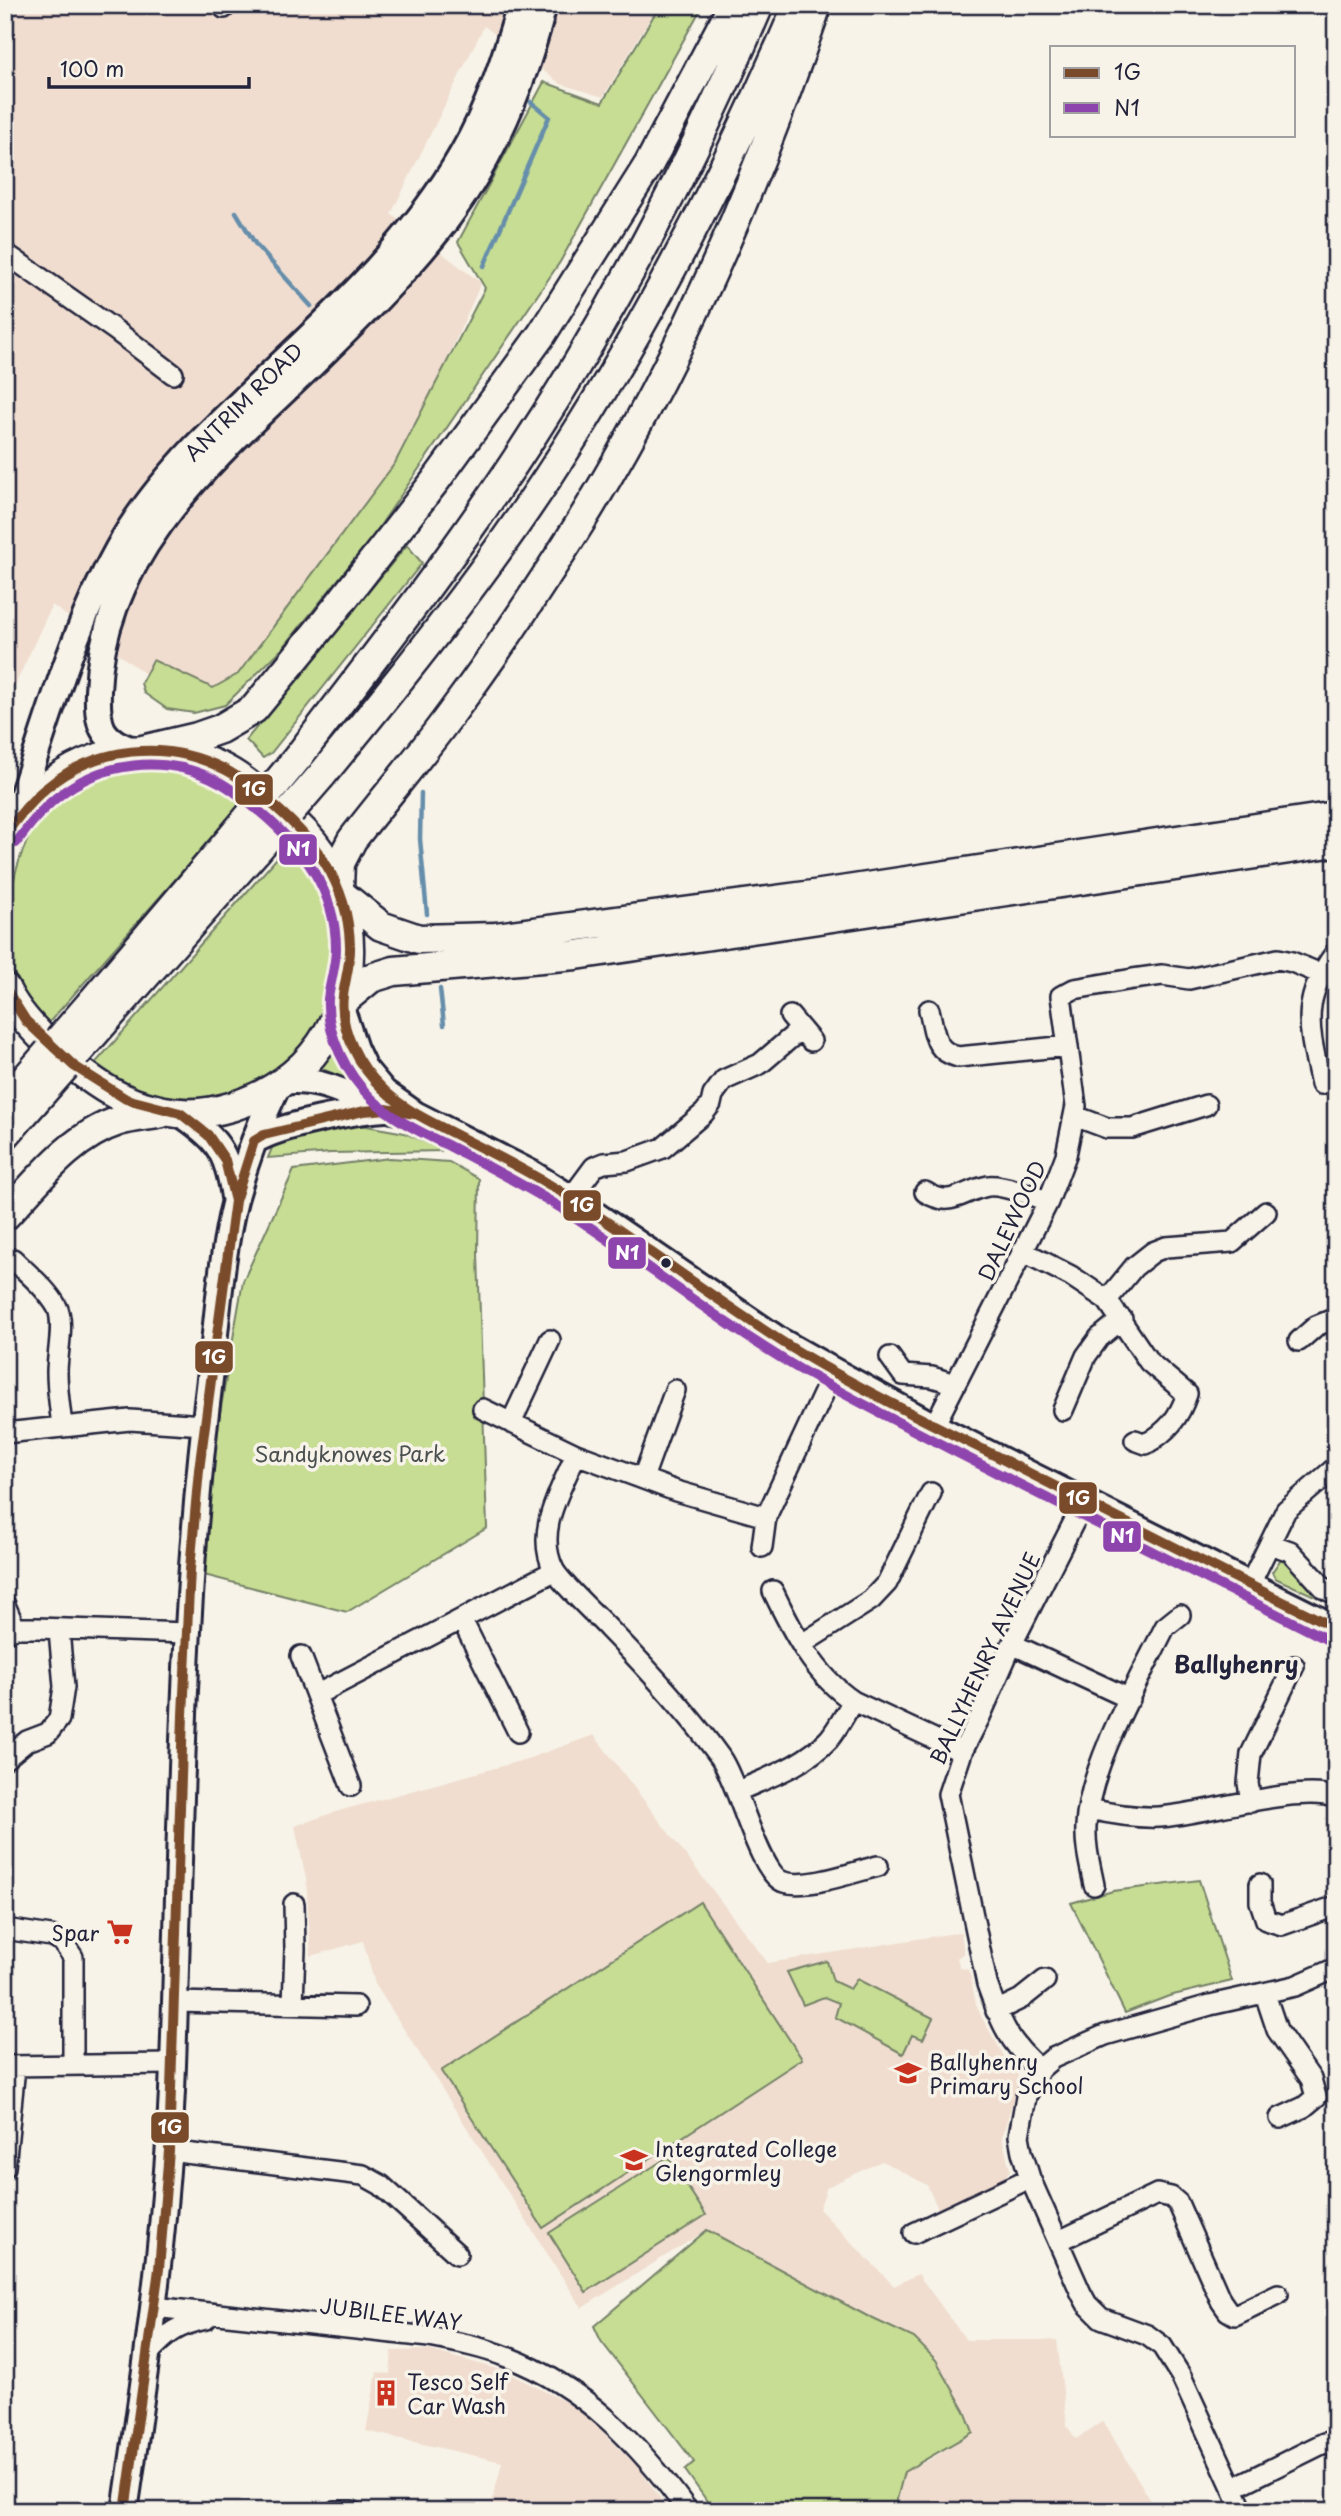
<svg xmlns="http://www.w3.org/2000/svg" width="1341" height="2516" font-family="'Playpen Sans',sans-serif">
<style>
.built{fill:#f0ddcf}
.green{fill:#c6dd93;stroke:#748067;stroke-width:2}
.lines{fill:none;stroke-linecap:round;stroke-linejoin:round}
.stream{stroke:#668eab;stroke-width:4.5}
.minor-casing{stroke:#22223b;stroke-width:24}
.major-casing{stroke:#22223b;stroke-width:30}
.highway-casing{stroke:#22223b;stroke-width:33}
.minor{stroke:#f7f3e8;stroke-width:19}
.major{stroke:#f7f3e8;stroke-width:24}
.highway{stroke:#f7f3e8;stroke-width:28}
.highway-bridge-casing{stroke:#22223b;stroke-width:33;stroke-linecap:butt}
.highway-bridge{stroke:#f7f3e8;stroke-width:28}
.bus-1-casing{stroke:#f7f3e8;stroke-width:16}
.bus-2-casing{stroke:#f7f3e8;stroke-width:16}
.bus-1{stroke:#7a4b2a;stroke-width:10}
.bus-2{stroke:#8e44ad;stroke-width:10}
.bus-dot{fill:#22223b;stroke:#f7f3e8;stroke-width:2.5}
.labels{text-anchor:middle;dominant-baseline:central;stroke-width:7;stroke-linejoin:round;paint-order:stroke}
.street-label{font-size:21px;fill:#22223b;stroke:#f7f3e8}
.park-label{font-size:21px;fill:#4b5151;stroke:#f7f3e8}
.poi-label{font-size:21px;fill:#22223b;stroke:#f7f3e8;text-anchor:start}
.neighbourhood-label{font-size:23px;font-weight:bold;fill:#22223b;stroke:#f7f3e8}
.line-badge{stroke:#f7f3e8;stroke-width:2.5}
.badge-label{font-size:19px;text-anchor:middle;font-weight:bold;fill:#fff}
</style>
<rect width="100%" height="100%" fill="#f7f3e8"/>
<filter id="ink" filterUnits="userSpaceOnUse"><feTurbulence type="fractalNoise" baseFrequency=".0143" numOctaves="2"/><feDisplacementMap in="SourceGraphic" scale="14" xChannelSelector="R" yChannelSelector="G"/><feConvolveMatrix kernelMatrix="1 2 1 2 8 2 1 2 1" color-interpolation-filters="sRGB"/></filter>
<g filter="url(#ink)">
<path class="built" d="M5,5H658L603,97L561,84L484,26L391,214L481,283L409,445L221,697L167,690L52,605L5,707Z
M594,1735L768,1963L961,1932L964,1953L957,1958L960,1968L967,1969L970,1974L976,2004L982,2018L1006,2059L1016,2067L1019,2080L1002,2137L1010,2170L1004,2179L938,2209L927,2185L882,2161L827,2187L819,2209L894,2286L918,2274L966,2340H1057L1067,2426L1076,2439L1103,2421L1157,2511H894L904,2472L929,2460L973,2432L967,2414L936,2360L707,2230L582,2308L375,1984L363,1941L311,1956L306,1879L295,1826L335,1812L524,1760Z
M428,2350L502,2370L580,2409L639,2468L669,2511H490L502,2462L366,2431L377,2372L390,2374L392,2351Z"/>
<path class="green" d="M660,5H703L560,262L371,539L283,648L225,705L194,713L167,709L144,693L141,683L153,660L213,688L238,674L395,463L485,288L458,242L544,82L602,103Z
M407,545L422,563L271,753L263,758L246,740Z
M153,763C195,769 214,771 247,798L46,1026C31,1005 17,986 10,961C0,882 30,789 110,767C124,763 140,764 153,763Z
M292,841L312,859L328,892L340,973L324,1022L298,1056L255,1084L213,1098L162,1097L130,1090L91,1068Z
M340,1043L352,1073L343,1078L320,1068Z
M350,1123L405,1133L445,1151L331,1153L268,1158L274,1143Z
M390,1158L449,1162L479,1179L478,1254L487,1528L347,1612L204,1575L217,1430L243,1281L294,1170Z
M1283,1556L1307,1585L1336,1600V1606L1275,1578L1272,1572Z
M1199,1880L1232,1981L1169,1996L1125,2013L1071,1903L1113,1891Z
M700,1902L802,2059L543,2228L441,2071Z
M827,1961L833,1981L850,1989L857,1979L933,2018L923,2039L912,2035L903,2054L835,2017L839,2003L824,1997L803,2005L787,1972Z
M668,2157L706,2215L586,2292L549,2233Z
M707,2230L869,2317L914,2338L936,2360L965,2411L973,2432L904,2472L894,2511H714L685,2470L694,2462L601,2341L594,2326Z"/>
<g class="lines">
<path class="stream" d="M236,212L256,245L311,306
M484,266L549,117L531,102
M421,793L420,839L427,914
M440,989L444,1025"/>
<g class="minor-casing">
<path id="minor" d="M224,5V8
M5,253L115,330L173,374
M929,1010C935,1032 933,1051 958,1057L1068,1046
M790,1016L811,1041
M1321,1084C1309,1029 1299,1001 1336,952
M1075,1116L1107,1128H1132L1206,1105
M925,1192C952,1209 961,1191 988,1186C1001,1184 1035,1196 1048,1202
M571,1198L594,1167L604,1163L627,1161L663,1148L704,1113L711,1104L713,1095L724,1080L760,1064L801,1029
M1022,1251L1071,1276L1107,1300L1149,1362L1187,1394C1179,1418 1168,1431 1146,1444L1135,1440
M13,1259C28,1274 47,1289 57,1307C65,1322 57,1354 57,1372C57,1390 60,1408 62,1426
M1107,1300L1134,1267L1153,1252L1166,1247L1232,1242L1266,1212
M1299,1341L1316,1326L1336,1318
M890,1357L903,1375L932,1377L955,1384
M483,1409L576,1454L676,1491L766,1517
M1063,1410L1086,1356L1099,1338L1122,1319
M511,1423L550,1340
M934,1426L1048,1202L1066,1155L1076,1106L1061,996L1074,989L1133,979L1162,975L1189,979L1278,959L1292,962L1321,974
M5,1433L130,1420L204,1425
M576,1454C561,1490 534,1531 554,1570C561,1583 596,1615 608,1628C648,1669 687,1711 720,1757C738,1782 759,1875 784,1882C808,1889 854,1872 878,1866
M643,1478L675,1390
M1270,1544L1290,1551L1325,1589L1336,1594
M762,1547L766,1517L834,1371
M1249,1586L1286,1510L1336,1467
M773,1591C792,1631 815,1676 853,1701L962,1752
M5,1605L15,1628
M462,1620L518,1732
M5,1633L15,1628H37L187,1633
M802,1644L871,1600L887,1583L931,1493
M1012,1644L1130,1699
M301,1656L351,1786
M316,1695L554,1571
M5,1759L27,1741L48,1733L59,1719L64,1687L59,1630
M738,1791C769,1777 805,1765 829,1739C838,1728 845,1714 853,1701
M1251,1802L1248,1783L1251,1754L1294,1666
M1089,1809C1112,1814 1136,1818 1159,1817C1201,1815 1302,1783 1336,1798
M1260,1884V1902L1266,1920L1282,1925L1336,1906
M1094,1885C1090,1865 1085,1847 1086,1826C1089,1765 1138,1682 1165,1627L1180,1615
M5,1929L51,1936L62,1941L73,1957V2065
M1265,1994L1277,2030L1311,2079L1316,2097L1304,2107L1280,2118
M175,2002L356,2006
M293,2004L295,1949L294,1904
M996,2011L1021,1999L1045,1980
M5,2066L173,2064
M1040,2069C1009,2044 1000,2021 987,1984L948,1794L962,1752L980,1717L1012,1644L1084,1502
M169,2151L363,2175L381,2185L457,2254
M5,2167L15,2067
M914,2233L1030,2178
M1059,2241L1157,2194L1171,2197L1178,2203L1221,2301L1228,2311L1235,2315L1278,2294
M154,2307L429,2337C455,2342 482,2347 507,2357C584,2386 640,2445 688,2511
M148,2354C167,2333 178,2325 206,2319
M1233,2488L1324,2443L1329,2442L1336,2449
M335,2511H352
M1243,2511L1181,2376L1162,2346L1147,2335L1101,2318L1087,2304L1081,2293L1030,2178L1022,2152L1019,2136L1026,2097L1040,2069L1053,2058L1105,2035L1210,2005L1295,1986L1336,1968"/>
</g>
<g class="major-casing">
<path id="major" d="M135,750C100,741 97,724 98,691C102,552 217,456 309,368C357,321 405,274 446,221C493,158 525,81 544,5
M14,819C46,729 70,634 117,550C137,513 165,479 194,448C286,353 395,271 462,154C489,107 505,57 520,5
M341,1007L355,1049L364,1068L384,1092L415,1114L531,1173L571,1198L779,1340L834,1371L934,1426L1336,1628
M282,1082C326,1075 360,1105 402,1112
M178,1112C217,1138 227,1150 234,1197
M254,1141C280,1125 354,1111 385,1109
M125,2511C147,2362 168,2216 173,2065C181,1836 181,1607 210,1379C217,1323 221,1254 235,1200C246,1160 260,1122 278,1085"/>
</g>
<g class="highway-casing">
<path id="highway" d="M142,750L197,737L220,729L254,709L326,621L436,480L542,334L649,164L733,5
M299,756C365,669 433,583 494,493C599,340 687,175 759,5
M321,776C400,680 479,582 548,477C646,328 728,169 798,5
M5,835C51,759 138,728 220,767C239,776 256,791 272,804C281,812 291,819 300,828C340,866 355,926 347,979C342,1015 321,1051 293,1074C259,1102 209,1120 164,1111C152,1108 140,1106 129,1101C89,1084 23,1028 5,988
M339,888L340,863L352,840C386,796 423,753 456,707C500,648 541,585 580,523C680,362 756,185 817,5
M341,894L381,926L419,939L496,937L821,894L1336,816
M342,1002L371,978L394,971L576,955L1336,842
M91,1003L237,831
M108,1018L257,850
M5,1135L34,1102
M5,1216C38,1181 71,1136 119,1121C133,1117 148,1116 162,1113"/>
</g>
<use href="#minor" class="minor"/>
<use href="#major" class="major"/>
<use href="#highway" class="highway"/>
<g class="highway-bridge-casing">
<path id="highway-bridge" d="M237,831L299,756
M257,850L321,776
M19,1086L91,1003
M34,1102L108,1018"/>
</g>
<use href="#highway-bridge" class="highway-bridge"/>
<g class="bus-1-casing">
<path id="bus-1" d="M5,835C17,818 29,802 45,789C95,746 166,739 224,769C239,776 253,789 266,799C313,837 348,882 350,945C351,962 345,979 343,996C339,1029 359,1067 383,1089C406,1112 436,1124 464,1139C500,1157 537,1176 571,1198C649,1248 722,1306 802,1354C866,1392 934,1425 1002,1459C1113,1516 1224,1573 1336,1628
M5,988L26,1021L74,1066L126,1099L180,1113L208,1135L225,1160L235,1201
M125,2511L159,2269L169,2151L183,1715L190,1569L199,1470L235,1201L254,1141L264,1135L364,1111L386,1109L415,1114"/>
</g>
<g class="bus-2-casing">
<path id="bus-2" d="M16,843C28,827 40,811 56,798C101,761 165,754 217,781C232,788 246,801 259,811C302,847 336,890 336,948C336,966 330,982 328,999C326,1035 347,1075 372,1099C395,1121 425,1134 453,1148C491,1168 530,1188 566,1211C645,1263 719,1322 801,1370C866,1407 933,1440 999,1474C1109,1530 1219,1586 1330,1641"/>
</g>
<use href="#bus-1" class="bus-1"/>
<use href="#bus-2" class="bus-2"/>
</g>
</g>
<defs>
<g id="supermarket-bare" transform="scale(2.1)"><path d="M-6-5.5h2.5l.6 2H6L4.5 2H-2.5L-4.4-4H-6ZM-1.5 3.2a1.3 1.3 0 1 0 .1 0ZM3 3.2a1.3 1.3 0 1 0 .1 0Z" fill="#c8321e" stroke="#f7f3e8" stroke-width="2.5" paint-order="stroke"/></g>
<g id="school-bare" transform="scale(2.1)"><path d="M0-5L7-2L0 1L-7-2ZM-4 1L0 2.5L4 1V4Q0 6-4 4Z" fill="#c8321e" stroke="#f7f3e8" stroke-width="2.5" paint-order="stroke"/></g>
<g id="building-bare" transform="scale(2.1)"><path d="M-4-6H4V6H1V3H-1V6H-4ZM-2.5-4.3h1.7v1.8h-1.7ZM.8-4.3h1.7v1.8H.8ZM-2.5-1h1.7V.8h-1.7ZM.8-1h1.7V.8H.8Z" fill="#c8321e" stroke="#f7f3e8" stroke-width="2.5" paint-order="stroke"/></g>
</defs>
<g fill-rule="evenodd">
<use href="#supermarket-bare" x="120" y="1932"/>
<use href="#school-bare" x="908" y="2073"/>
<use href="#school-bare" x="634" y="2160"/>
<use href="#building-bare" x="386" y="2393"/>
</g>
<circle class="bus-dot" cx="666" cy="1263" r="6"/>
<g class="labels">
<g class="street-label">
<text transform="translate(243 401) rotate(-45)">ANTRIM ROAD</text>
<text transform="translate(1011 1220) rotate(-65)">DALEWOOD</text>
<text transform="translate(984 1658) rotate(-65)">BALLYHENRY AVENUE</text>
<text transform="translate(391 2313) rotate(7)">JUBILEE WAY</text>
</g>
<g class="park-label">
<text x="350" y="1453">Sandyknowes Park</text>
</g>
<g class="poi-label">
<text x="99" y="1932" text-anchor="end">Spar</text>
<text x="929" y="2061">Ballyhenry<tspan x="929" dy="24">Primary School</tspan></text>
<text x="655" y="2148">Integrated College<tspan x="655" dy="24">Glengormley</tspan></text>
<text x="407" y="2381">Tesco Self<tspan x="407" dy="24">Car Wash</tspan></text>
</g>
<g class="neighbourhood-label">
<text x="1236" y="1663">Ballyhenry</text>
</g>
</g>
<g class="line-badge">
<rect x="234" y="773" width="40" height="33" rx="7" fill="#7a4b2a"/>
<rect x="278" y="833" width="40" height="33" rx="7" fill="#8e44ad"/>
<rect x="562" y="1189" width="40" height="33" rx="7" fill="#7a4b2a"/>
<rect x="607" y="1236" width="40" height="34" rx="7" fill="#8e44ad"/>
<rect x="194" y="1340" width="40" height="34" rx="7" fill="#7a4b2a"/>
<rect x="1058" y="1481" width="40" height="34" rx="7" fill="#7a4b2a"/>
<rect x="1102" y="1520" width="40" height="33" rx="7" fill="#8e44ad"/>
<rect x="150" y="2111" width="40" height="33" rx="7" fill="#7a4b2a"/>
</g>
<g class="badge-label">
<text x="254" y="796">1G</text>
<text x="298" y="856">N1</text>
<text x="582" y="1212">1G</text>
<text x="627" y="1260">N1</text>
<text x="214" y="1364">1G</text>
<text x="1078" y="1505">1G</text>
<text x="1122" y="1543">N1</text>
<text x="170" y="2134">1G</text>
</g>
<rect width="1341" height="2516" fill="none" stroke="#f7f3e8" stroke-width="28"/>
<rect x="14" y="14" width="1313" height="2488" fill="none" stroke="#22223b" stroke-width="2.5" filter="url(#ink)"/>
<rect x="1050" y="46" width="245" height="91" fill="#f7f3e8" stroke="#a29fa3" stroke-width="2"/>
<rect x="1064" y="68" width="35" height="10" fill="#7a4b2a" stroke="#a29fa3" stroke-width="2"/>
<text x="1114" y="80" font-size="21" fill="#22223b">1G</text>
<rect x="1064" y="103" width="35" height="10" fill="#8e44ad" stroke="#a29fa3" stroke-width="2"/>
<text x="1114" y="116" font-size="21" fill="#22223b">N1</text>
<path d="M49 77v10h200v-10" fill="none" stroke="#22223b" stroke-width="3.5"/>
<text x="60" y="77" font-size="21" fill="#22223b" stroke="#f7f3e8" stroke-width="5" paint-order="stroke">100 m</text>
</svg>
